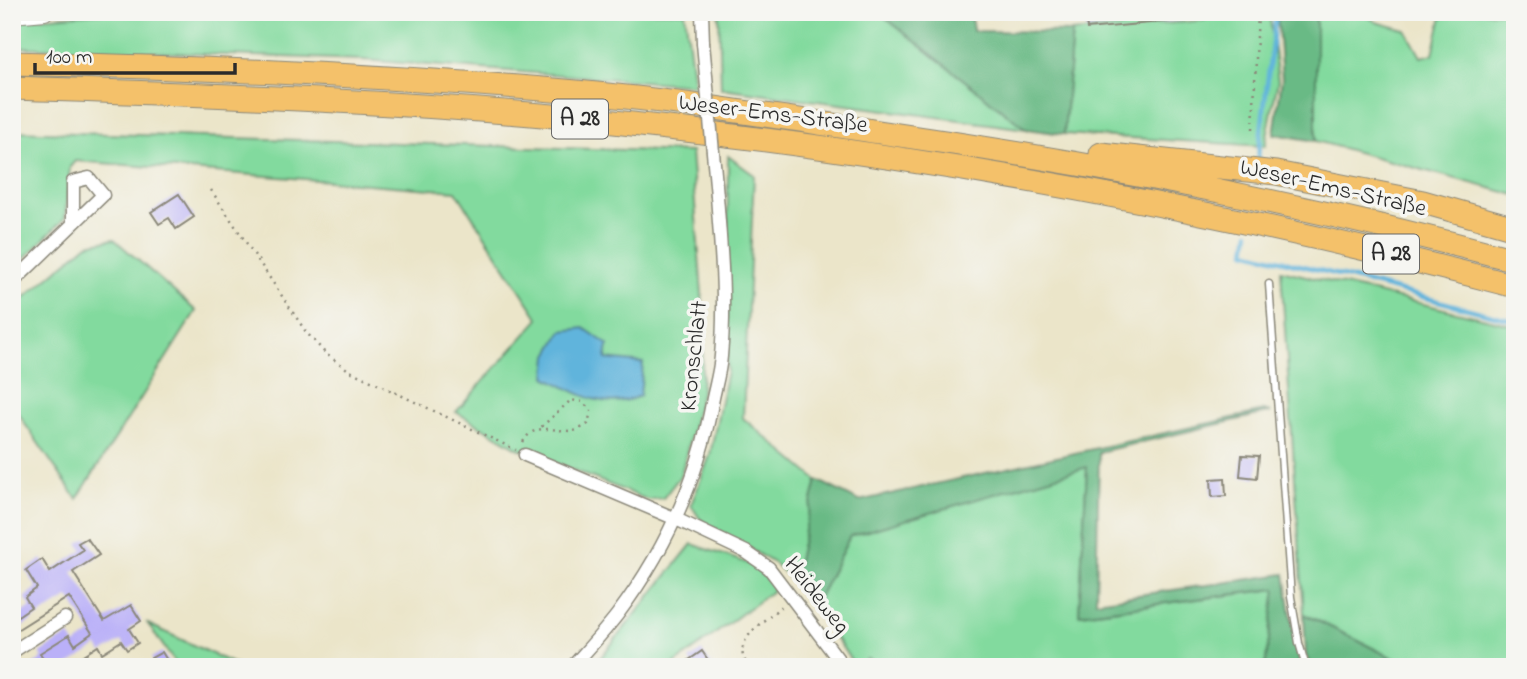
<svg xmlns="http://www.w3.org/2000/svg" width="1527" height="679" font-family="'Indie Flower',sans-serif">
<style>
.green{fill:#82da9e;stroke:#568264;stroke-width:2}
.forest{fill:#69ba85;stroke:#4a7258;stroke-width:2}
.water{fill:#60b4dc;stroke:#467084;stroke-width:2}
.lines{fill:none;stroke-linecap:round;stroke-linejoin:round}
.stream{stroke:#60b4dc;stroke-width:4.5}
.building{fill:#bab0f8}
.service-casing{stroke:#8b887a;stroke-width:9}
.minor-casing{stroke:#8b887a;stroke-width:15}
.tertiary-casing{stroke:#8b887a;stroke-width:18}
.motorway-casing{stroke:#8b887a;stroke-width:25}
.path{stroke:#8b887a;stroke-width:2.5;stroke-dasharray:2 5;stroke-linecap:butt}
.service{stroke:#fff;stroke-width:6}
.minor{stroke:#fff;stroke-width:12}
.tertiary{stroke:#fff;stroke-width:16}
.motorway{stroke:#f4c16b;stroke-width:23}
.minor-bridge-casing{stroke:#8b887a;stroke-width:15;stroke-linecap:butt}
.minor-bridge{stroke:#fff;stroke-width:12}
.labels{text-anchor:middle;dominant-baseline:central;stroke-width:7;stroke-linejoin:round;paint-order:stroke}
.shield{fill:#f6f6f2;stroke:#686867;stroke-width:2}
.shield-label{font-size:23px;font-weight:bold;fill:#2b2b2b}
.street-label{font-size:24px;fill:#2b2b2b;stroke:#f6f6f2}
</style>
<rect width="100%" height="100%" fill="#f6f6f2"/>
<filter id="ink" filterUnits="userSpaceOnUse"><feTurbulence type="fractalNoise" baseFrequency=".0143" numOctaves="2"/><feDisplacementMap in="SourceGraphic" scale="14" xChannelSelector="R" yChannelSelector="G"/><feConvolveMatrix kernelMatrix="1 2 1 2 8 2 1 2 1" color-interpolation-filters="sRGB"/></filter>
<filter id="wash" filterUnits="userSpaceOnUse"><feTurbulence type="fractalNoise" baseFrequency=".00686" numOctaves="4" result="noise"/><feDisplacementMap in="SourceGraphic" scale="28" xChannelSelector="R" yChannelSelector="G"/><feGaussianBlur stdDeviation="1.57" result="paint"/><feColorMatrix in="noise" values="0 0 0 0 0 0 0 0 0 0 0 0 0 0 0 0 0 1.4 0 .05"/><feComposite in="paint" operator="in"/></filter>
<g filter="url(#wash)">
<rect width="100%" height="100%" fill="#ebe5c9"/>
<path class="green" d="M116,12H685L694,85L363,60L12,47V20Z
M719,12H878L1026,129L721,88Z
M1205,12H1269L1278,81L1265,146L1064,134L1072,32L1205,20Z
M1316,12H1362L1376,22L1406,30L1421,57L1433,54L1443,12H1515V195L1316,141Z
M12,131L691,152L704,320L701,393L681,475L663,498L648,500L518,448L456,412L539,319L456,191L75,161L70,167L65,218L12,271Z
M728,156L754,175L743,418L817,480L793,581L775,564L700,519L691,505L710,455L727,371Z
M114,239L196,311L77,499L25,424L12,402V308L88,244Z
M1281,270L1515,326V667H1411L1304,614Z
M1087,467L1079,614L1277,589L1265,667H887L867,659L856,667L814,607L850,536Z
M692,544L753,565L776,588L671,667H593Z
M148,624L240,667H178Z"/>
<path class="forest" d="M878,12H971L973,31L1072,32L1064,134L1026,129Z
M1277,12H1316V141L1274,134L1282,79Z
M1264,411L1271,412L1099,452L1096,601L1285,574L1296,648L1301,667H1265L1276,589L1079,614L1087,467L850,536L814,607L793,581L817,480L859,501Z
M1304,614L1411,667H1312L1306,656Z"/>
<path class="water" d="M584,328L608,345L606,359L643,363L640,396C603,411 579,394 546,377L548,355L562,331Z"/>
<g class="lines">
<path class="stream" d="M1257,164L1276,12
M1249,232L1246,251L1515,321"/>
</g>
<g id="blocks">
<path class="building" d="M1085,12H1181L1182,20L1087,29Z
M179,194L194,217L176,229L169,218L159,224L151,212Z
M1242,455L1259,456L1257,478L1240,476Z
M1225,478L1226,496L1212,497L1211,479Z
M87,538L99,555L73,572L104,621L131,605L141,621L129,629L138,643L127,650L121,641L102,653L98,646L65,667H30L43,658L40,653L69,635L75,645L92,633L69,597L12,633V620L31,607L25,597L37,588L26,570L42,559L50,572L83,550L78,543Z
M702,651L713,667H694L689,660Z
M162,652L171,667H157L151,658Z"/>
</g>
</g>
<g filter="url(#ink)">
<use href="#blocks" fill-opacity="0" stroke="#8b887a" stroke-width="2"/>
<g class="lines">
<g class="service-casing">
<path id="service" d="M1269,284L1291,597L1299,643L1306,667"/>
</g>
<g class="minor-casing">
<path id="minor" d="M702,12L703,43
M12,283L103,195L89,178L73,182V224
M525,455L676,519L746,552L769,568L844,667
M12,652L65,618
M572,667C587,650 603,633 617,615C666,550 699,477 713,398C716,384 720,370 721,356C726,302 721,249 717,196"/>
</g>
<g class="tertiary-casing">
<path id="tertiary" d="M12,15L45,12"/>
</g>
<g class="motorway-casing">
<path id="motorway" d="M12,63C201,68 389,75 576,92C678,101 779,117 879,132C1093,163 1306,204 1515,260
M12,88C213,95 414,101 614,122C918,154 1219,209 1515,286
M1101,154L1276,173L1423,202L1515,228"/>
</g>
<path class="path" d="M1253,129L1258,12
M211,190L306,332L326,354L350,371L516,450
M523,442C534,422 553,431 572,431C577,431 583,427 588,424L591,411L583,402L571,400L539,429
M750,667C726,644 765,620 782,606"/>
<use href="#service" class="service"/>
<use href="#minor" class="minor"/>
<use href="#tertiary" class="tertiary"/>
<use href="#motorway" class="motorway"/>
<g class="minor-bridge-casing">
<path id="minor-bridge" d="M703,43L717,196"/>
</g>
<use href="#minor-bridge" class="minor-bridge"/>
</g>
</g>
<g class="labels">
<g class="shield">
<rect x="552" y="99.5" width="56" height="39" rx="5"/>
<rect x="1363" y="234.5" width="56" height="39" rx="5"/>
</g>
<g class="shield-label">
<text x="580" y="119">A 28</text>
<text x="1391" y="254">A 28</text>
</g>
<g class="street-label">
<text transform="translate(773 115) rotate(7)">Weser-Ems-Straße</text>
<text transform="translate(1333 189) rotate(13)">Weser-Ems-Straße</text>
<text transform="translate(695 356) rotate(-84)">Kronschlatt</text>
<text transform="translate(816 596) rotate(52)">Heideweg</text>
</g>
</g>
<rect width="1527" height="679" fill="none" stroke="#f6f6f2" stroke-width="42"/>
<path d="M35 63v10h200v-10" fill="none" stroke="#2b2b2b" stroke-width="3.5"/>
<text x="46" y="63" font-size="21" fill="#2b2b2b" stroke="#f6f6f2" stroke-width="5" paint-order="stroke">100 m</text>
</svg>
